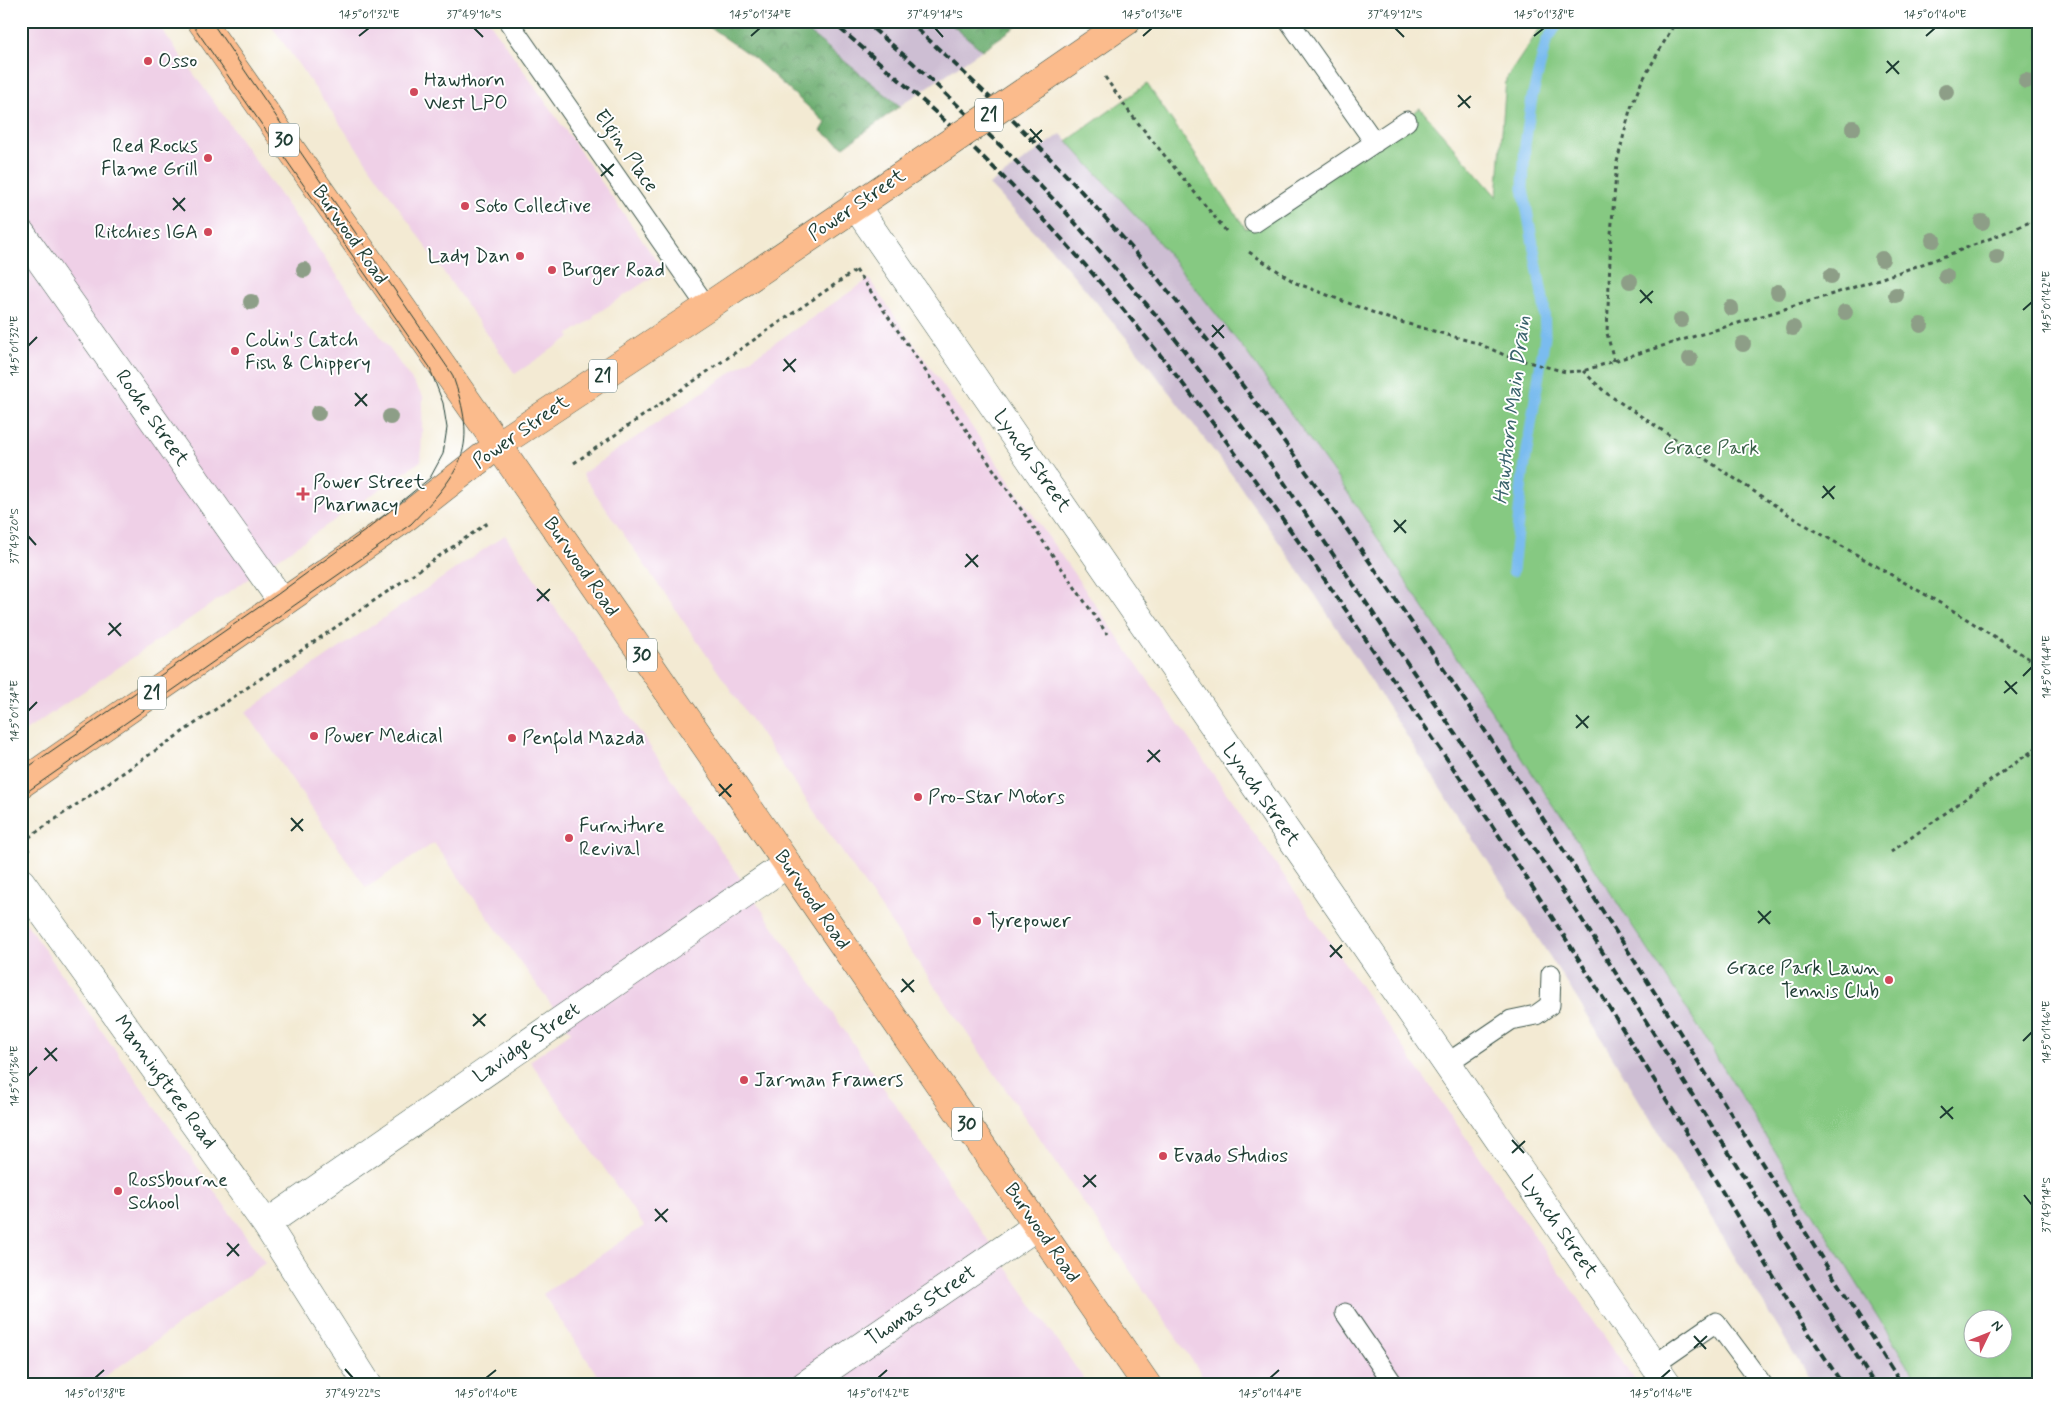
<svg xmlns="http://www.w3.org/2000/svg" width="2060" height="1406" font-family="Mynerve,sans-serif">
<style>
.built{fill:#efd0e7}
.railway{fill:#cdbed3}
.forest{fill:url(#forest-crowns);stroke:#467552}
.green{fill:#86c982;stroke:#52835b;fill-rule:evenodd}
.lines{fill:none;stroke-linecap:round;stroke-linejoin:round}
.stream{stroke:#7abcef;stroke-width:11}
.service-casing{stroke:#3f574c;stroke-width:21}
.minor-casing{stroke:#3f574c;stroke-width:29}
.tertiary-casing{stroke:#3f574c;stroke-width:29}
.primary-casing{stroke:#3f574c;stroke-width:29}
.path{stroke:#3f574c;stroke-width:3;stroke-dasharray:4 4;stroke-linecap:butt}
.service{stroke:#fff;stroke-width:19}
.minor{stroke:#fff;stroke-width:28}
.tertiary{stroke:#fff;stroke-width:28}
.primary{stroke:#fbbb8c;stroke-width:28}
.tram{stroke:#1f3d34;stroke-width:1}
.rail{stroke:#1f3d34;stroke-width:4;stroke-dasharray:8 4;stroke-linecap:butt}
.primary-bridge-casing{stroke:#3f574c;stroke-width:29;stroke-linecap:butt}
.primary-bridge{stroke:#fbbb8c;stroke-width:28}
.tree{fill:#8d9e87}
.ticks{fill:none;stroke:#1f3d34;stroke-width:2}
.poi-dot{fill:#d1495b;stroke:#fff;stroke-width:2}
.labels{text-anchor:middle;dominant-baseline:central;stroke-width:4;stroke-linejoin:round;paint-order:stroke}
.shield{fill:#fff;stroke:#627771;stroke-width:1}
.shield-label{font-size:19px;font-weight:bold;fill:#1f3d34}
.poi-label{font-size:20px;fill:#1f3d34;stroke:#fff;text-anchor:start}
.street-label{font-size:20px;fill:#1f3d34;stroke:#fff}
.park-label{font-size:20px;fill:#396048;stroke:#fff}
.water-label{font-size:21px;font-style:italic;fill:#3a636c;stroke:#fff}
.neatline{fill:none;stroke:#1f3d34;stroke-width:2}
.ticks-label{font-size:12px;text-anchor:middle;fill:#1f3d34}
</style>
<defs>
<pattern id="forest-crowns" width="20" height="18" patternUnits="userSpaceOnUse" patternTransform="scale(1.25)"><rect width="20" height="18" fill="#6cad70"/><path d="M2 6a3 3 0 1 1 6 0M12 15a3 3 0 1 1 6 0" fill="none" stroke="#588e5d"/></pattern>
</defs>
<rect width="100%" height="100%" fill="#fff"/>
<filter id="ink" filterUnits="userSpaceOnUse"><feTurbulence type="fractalNoise" baseFrequency=".02" numOctaves="2"/><feDisplacementMap in="SourceGraphic" scale="10" xChannelSelector="R" yChannelSelector="G"/><feConvolveMatrix kernelMatrix="1 2 1 2 8 2 1 2 1" color-interpolation-filters="sRGB"/></filter>
<filter id="wash" filterUnits="userSpaceOnUse"><feTurbulence type="fractalNoise" baseFrequency=".0096" numOctaves="4" result="noise"/><feDisplacementMap in="SourceGraphic" scale="20" xChannelSelector="R" yChannelSelector="G"/><feGaussianBlur stdDeviation="1.12" result="paint"/><feColorMatrix in="noise" values="0 0 0 0 0 0 0 0 0 0 0 0 0 0 0 0 0 1.4 0 .05"/><feComposite in="paint" operator="in"/></filter>
<g filter="url(#wash)">
<rect width="100%" height="100%" fill="#f3ead3"/>
<path class="built" d="M21,21H156L423,396L421,461L21,734Z
M268,21H489L663,270L593,316L594,318L569,334L570,337L515,374Z
M869,279L1638,1385H1209L582,474Z
M505,535L1018,1284L1088,1385H604L543,1294L644,1226L530,1061L571,1032L434,843L366,888L246,712Z
M21,916L265,1263L93,1385H21Z"/>
<path class="railway" d="M795,21H947L982,50L900,106Z
M1061,134L1149,230L1247,353L1348,493L1687,1009L1920,1385H1813L1574,994L1316,596L1235,479L1140,354L1053,251L989,185Z"/>
<path class="forest" d="M701,21H795L900,106L844,147L821,131L826,123L754,58Z
M947,21H1024L982,50Z"/>
<path class="green" d="M1545,21H2039V1385H1920L1687,1009L1348,493L1247,353L1149,230L1067,141L1147,84L1246,229L1420,108L1497,197L1506,79ZM1972,1318H2002V1348H1972Z"/>
<g class="lines">
<path class="stream" d="M1513,571L1522,482L1545,336L1544,305L1523,188L1525,145L1532,98L1546,42L1559,21"/>
</g>
</g>
<g filter="url(#ink)">
<g class="lines">
<g class="service-casing">
<path id="service" d="M508,21L707,307
M1289,21L1375,143
M1254,223L1407,121
M1446,1064L1511,1020L1536,1015L1550,1005L1551,974
M1345,1313L1394,1385
M1654,1365L1716,1322L1763,1385"/>
</g>
<g class="minor-casing">
<path id="minor" d="M21,233L283,603
M21,882L266,1224L368,1385
M266,1224L787,864
M805,1385L1037,1226"/>
</g>
<g class="tertiary-casing">
<path id="tertiary" d="M855,205L1668,1385"/>
</g>
<g class="primary-casing">
<path id="primary" d="M201,21L498,445L1147,1385
M1037,83L1127,21
M21,784L405,518L498,445L707,307L942,148"/>
</g>
<path class="path" d="M1105,77L1130,113L1226,231
M1249,252L1296,283L1390,319L1477,343L1509,357L1566,372L1583,371C1736,321 1892,283 2039,218
M856,270L1107,634
M1614,361L1607,333L1611,234L1617,162L1630,110L1641,83L1676,21
M1583,371L1606,393L1797,520L1957,613L2039,665
M574,463L856,270
M2028,753L2039,762
M23,841L29,851
M22,842L489,522
M1891,852L2039,746"/>
<use href="#service" class="service"/>
<use href="#minor" class="minor"/>
<use href="#tertiary" class="tertiary"/>
<use href="#primary" class="primary"/>
<path class="tram" d="M21,772L278,594L369,528L430,478L443,454L447,428L443,403L429,366L190,21
M21,796L411,524C463,469 479,449 452,374L211,21"/>
<path class="rail" d="M831,21C891,72 951,124 1007,181C1164,340 1290,527 1415,712C1450,764 1486,815 1520,868C1617,1016 1708,1168 1800,1320L1843,1385
M864,21L912,62L1005,150L1062,208L1163,323L1279,475L1581,918L1875,1385
M908,21C1009,112 1104,210 1189,317C1269,416 1342,522 1414,626C1585,874 1740,1131 1902,1385"/>
<g class="primary-bridge-casing">
<path id="primary-bridge" d="M942,148L1037,83"/>
</g>
<use href="#primary-bridge" class="primary-bridge"/>
</g>
<g class="tree">
<circle cx="2026" cy="81" r="8"/>
<circle cx="1946" cy="92" r="8"/>
<circle cx="1853" cy="128" r="8"/>
<circle cx="1982" cy="222" r="8"/>
<circle cx="1933" cy="240" r="8"/>
<circle cx="1997" cy="257" r="8"/>
<circle cx="1882" cy="259" r="8"/>
<circle cx="304" cy="270" r="8"/>
<circle cx="1831" cy="276" r="8"/>
<circle cx="1946" cy="276" r="8"/>
<circle cx="1630" cy="281" r="8"/>
<circle cx="1778" cy="292" r="8"/>
<circle cx="1896" cy="295" r="8"/>
<circle cx="251" cy="302" r="8"/>
<circle cx="1731" cy="308" r="8"/>
<circle cx="1845" cy="312" r="8"/>
<circle cx="1681" cy="320" r="8"/>
<circle cx="1921" cy="325" r="8"/>
<circle cx="1793" cy="328" r="8"/>
<circle cx="1743" cy="344" r="8"/>
<circle cx="1690" cy="359" r="8"/>
<circle cx="318" cy="413" r="8"/>
<circle cx="390" cy="417" r="8"/>
</g>
</g>
<path class="ticks" d="M474,28L483,37M935,28L943,37M1395,28L1404,37M359,36L369,28M751,36L760,28M1143,36L1152,28M1534,36L1544,28M1926,36L1935,28M1887,61L1899,74M1886,73L1899,61M1458,95L1470,108M1458,107L1471,96M1030,129L1042,142M1029,142L1042,130M601,164L613,176M601,176L614,164M173,198L185,211M173,210L185,198M1640,290L1652,303M1640,303L1653,291M2023,310L2032,302M1212,325L1224,338M1212,337L1224,325M28,346L37,337M784,359L795,372M783,371L796,359M355,393L367,406M355,406L367,394M1823,486L1834,499M1822,498L1835,486M1394,520L1406,533M1394,532L1406,520M28,536L36,545M966,554L978,567M965,567L978,555M537,589L549,601M537,601L550,589M109,623L121,636M108,635L121,623M2023,676L2032,667M2005,681L2017,694M2004,693L2017,682M28,711L37,702M1576,715L1588,728M1576,728L1589,716M1148,750L1160,762M1147,762L1160,750M719,784L731,797M719,796L732,784M291,818L303,831M291,831L303,819M1758,911L1770,924M1758,923L1771,911M1330,945L1342,958M1330,957L1342,945M902,979L914,992M901,992L914,980M473,1014L485,1026M473,1026L486,1014M2023,1041L2032,1032M45,1048L57,1061M44,1060L57,1048M28,1076L37,1067M1941,1106L1953,1119M1940,1118L1953,1107M1512,1140L1524,1153M1512,1153L1525,1141M1084,1175L1096,1187M1083,1187L1096,1175M2024,1195L2032,1205M655,1209L667,1222M655,1221L668,1209M227,1243L239,1256M227,1256L239,1244M1694,1336L1706,1349M1694,1348L1707,1336M345,1369L353,1378M95,1378L104,1370M486,1378L496,1370M878,1378L887,1370M1270,1378L1279,1370M1661,1378L1670,1370"/>
<g class="poi-dot">
<circle cx="148" cy="61" r="5"/>
<circle cx="414" cy="92" r="5"/>
<circle cx="208" cy="158" r="5"/>
<circle cx="465" cy="206" r="5"/>
<circle cx="208" cy="232" r="5"/>
<circle cx="520" cy="256" r="5"/>
<circle cx="552" cy="270" r="5"/>
<circle cx="235" cy="351" r="5"/>
<path d="M300.5 486.5h5v5h5v5h-5v5h-5v-5h-5v-5h5z"/>
<circle cx="314" cy="736" r="5"/>
<circle cx="512" cy="738" r="5"/>
<circle cx="918" cy="797" r="5"/>
<circle cx="569" cy="838" r="5"/>
<circle cx="977" cy="921" r="5"/>
<circle cx="1889" cy="980" r="5"/>
<circle cx="744" cy="1080" r="5"/>
<circle cx="1163" cy="1156" r="5"/>
<circle cx="118" cy="1191" r="5"/>
</g>
<g class="labels">
<g class="shield">
<rect x="975" y="98.5" width="28" height="33" rx="4"/>
<rect x="269" y="123.5" width="30" height="33" rx="4"/>
<rect x="589" y="359.5" width="28" height="33" rx="4"/>
<rect x="627" y="638.5" width="30" height="33" rx="4"/>
<rect x="138" y="676.5" width="28" height="33" rx="4"/>
<rect x="952" y="1107.5" width="30" height="33" rx="4"/>
</g>
<g class="shield-label">
<text x="989" y="115">21</text>
<text x="284" y="140">30</text>
<text x="603" y="376">21</text>
<text x="642" y="655">30</text>
<text x="152" y="693">21</text>
<text x="967" y="1124">30</text>
</g>
<g class="poi-label">
<text x="158" y="61">Osso</text>
<text x="424" y="80">Hawthorn<tspan x="424" dy="23">West LPO</tspan></text>
<text x="198" y="146" text-anchor="end">Red Rocks<tspan x="198" dy="23">Flame Grill</tspan></text>
<text x="475" y="206">Soto Collective</text>
<text x="198" y="232" text-anchor="end">Ritchies IGA</text>
<text x="510" y="256" text-anchor="end">Lady Dan</text>
<text x="562" y="270">Burger Road</text>
<text x="245" y="340">Colin's Catch<tspan x="245" dy="23">Fish &amp; Chippery</tspan></text>
<text x="313" y="482">Power Street<tspan x="313" dy="23">Pharmacy</tspan></text>
<text x="324" y="736">Power Medical</text>
<text x="522" y="738">Penfold Mazda</text>
<text x="928" y="797">Pro-Star Motors</text>
<text x="579" y="826">Furniture<tspan x="579" dy="23">Revival</tspan></text>
<text x="987" y="921">Tyrepower</text>
<text x="1879" y="968" text-anchor="end">Grace Park Lawn<tspan x="1879" dy="23">Tennis Club</tspan></text>
<text x="754" y="1080">Jarman Framers</text>
<text x="1173" y="1156">Evado Studios</text>
<text x="128" y="1180">Rossbourne<tspan x="128" dy="23">School</tspan></text>
</g>
<g class="street-label">
<text transform="translate(626 151) rotate(55)">Elgin Place</text>
<text transform="translate(857 205) rotate(-34)">Power Street</text>
<text transform="translate(350 235) rotate(55)">Burwood Road</text>
<text transform="translate(152 418) rotate(55)">Roche Street</text>
<text transform="translate(521 432) rotate(-35)">Power Street</text>
<text transform="translate(1032 461) rotate(55)">Lynch Street</text>
<text transform="translate(581 567) rotate(55)">Burwood Road</text>
<text transform="translate(1261 795) rotate(55)">Lynch Street</text>
<text transform="translate(812 900) rotate(55)">Burwood Road</text>
<text transform="translate(527 1043) rotate(-35)">Lavidge Street</text>
<text transform="translate(165 1082) rotate(54)">Manningtree Road</text>
<text transform="translate(1559 1227) rotate(55)">Lynch Street</text>
<text transform="translate(1042 1233) rotate(55)">Burwood Road</text>
<text transform="translate(921 1306) rotate(-34)">Thomas Street</text>
</g>
<g class="park-label">
<text x="1711" y="448">Grace Park</text>
</g>
<g class="water-label">
<text transform="translate(1512 410) rotate(-83)">Hawthorn Main Drain</text>
</g>
</g>
<rect width="2060" height="1406" fill="none" stroke="#fff" stroke-width="55"/>
<g transform="translate(1988 1334) rotate(47)"><circle r="24" fill="#ffffff" stroke="#a5b1ae"/>
<path d="M0-4L9 19L0 12L-9 19Z" fill="#d1495b"/>
<text y="-8" font-size="14" font-weight="bold" text-anchor="middle" fill="#1f3d34">N</text>
</g>
<rect x="28" y="28" width="2004" height="1350" class="neatline"/>
<g class="ticks-label">
<text x="369" y="18">145°01'32"E</text>
<text x="474" y="18">37°49'16"S</text>
<text x="760" y="18">145°01'34"E</text>
<text x="935" y="18">37°49'14"S</text>
<text x="1152" y="18">145°01'36"E</text>
<text x="1395" y="18">37°49'12"S</text>
<text x="1544" y="18">145°01'38"E</text>
<text x="1935" y="18">145°01'40"E</text>
<text transform="translate(2046 302) rotate(-90)" y="4">145°01'42"E</text>
<text transform="translate(14 346) rotate(-90)" y="4">145°01'32"E</text>
<text transform="translate(14 536) rotate(-90)" y="4">37°49'20"S</text>
<text transform="translate(2046 667) rotate(-90)" y="4">145°01'44"E</text>
<text transform="translate(14 711) rotate(-90)" y="4">145°01'34"E</text>
<text transform="translate(2046 1032) rotate(-90)" y="4">145°01'46"E</text>
<text transform="translate(14 1076) rotate(-90)" y="4">145°01'36"E</text>
<text transform="translate(2046 1205) rotate(-90)" y="4">37°49'14"S</text>
<text x="95" y="1397">145°01'38"E</text>
<text x="353" y="1397">37°49'22"S</text>
<text x="486" y="1397">145°01'40"E</text>
<text x="878" y="1397">145°01'42"E</text>
<text x="1270" y="1397">145°01'44"E</text>
<text x="1661" y="1397">145°01'46"E</text>
</g>
</svg>
